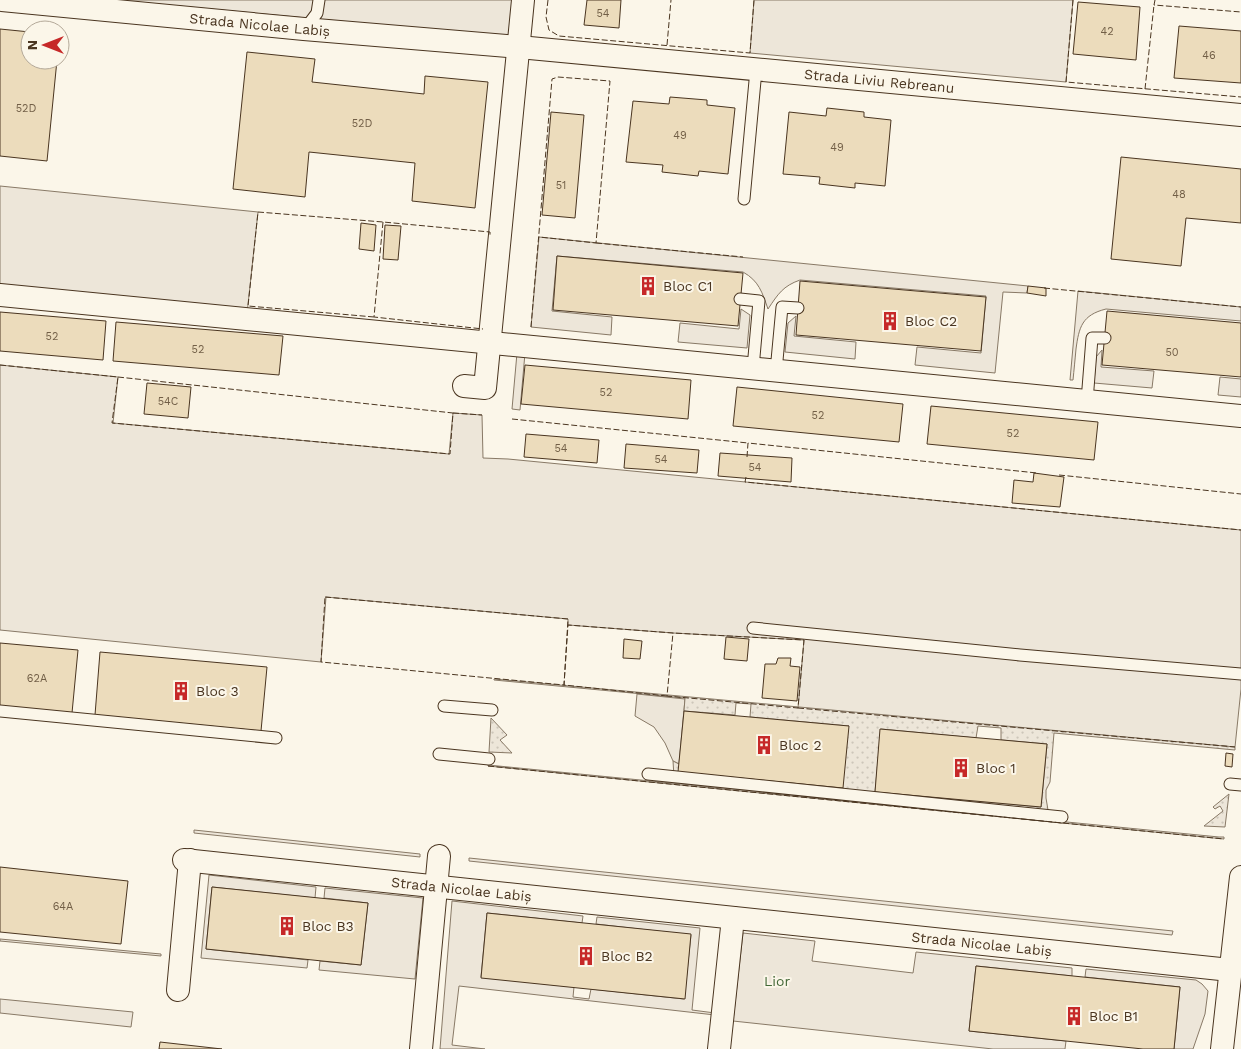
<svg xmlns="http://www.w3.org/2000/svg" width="1241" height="1049" font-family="'Work Sans',sans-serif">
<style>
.green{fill:#ede6d9;stroke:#887966}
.garden{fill:url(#garden-dots);stroke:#887966;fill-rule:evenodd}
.building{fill:#ecdcbc;stroke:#4a3520}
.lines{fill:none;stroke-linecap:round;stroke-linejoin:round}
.lane-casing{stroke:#4a3520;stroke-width:13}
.street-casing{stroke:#4a3520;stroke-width:24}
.lane{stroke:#fbf6e9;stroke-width:11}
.street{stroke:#fbf6e9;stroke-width:22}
.fence{stroke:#4a3520;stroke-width:1;stroke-dasharray:6 2.5;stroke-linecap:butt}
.labels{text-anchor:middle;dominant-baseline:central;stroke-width:4;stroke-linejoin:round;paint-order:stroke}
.number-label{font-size:11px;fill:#725f47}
.street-label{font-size:14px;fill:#4a3520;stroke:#fbf6e9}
.poi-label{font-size:14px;fill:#4a3520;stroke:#fbf6e9;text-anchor:start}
.park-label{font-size:14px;fill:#436837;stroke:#fbf6e9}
</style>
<defs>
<pattern id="garden-dots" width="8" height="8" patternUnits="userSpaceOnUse" patternTransform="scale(1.25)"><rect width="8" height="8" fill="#ede6d9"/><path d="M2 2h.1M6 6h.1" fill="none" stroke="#cdc6ba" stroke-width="1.8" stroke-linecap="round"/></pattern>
</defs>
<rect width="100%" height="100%" fill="#fbf6e9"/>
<path class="green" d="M114,0H514L510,37Z
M754,0H1073L1066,82L750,53Z
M0,186L258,212L246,323L0,296Z
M539,237L1028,286L1027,293L1003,292L995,373L915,365L917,347L981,353L986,296L800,280C783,286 778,294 768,309C762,292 759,281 743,272L557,256L552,311L612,317L611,335L531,327Z
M1078,291L1241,307V321L1106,309C1082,315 1079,327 1076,349C1075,360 1074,370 1073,380H1070Z
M741,309L750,315L747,348L678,342L680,323L739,329Z
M796,316L794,336L856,342L855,359L785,352L788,323Z
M1102,350L1101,367L1154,371L1152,388L1094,383L1096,357Z
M517,353H525L520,410L512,409Z
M0,365L118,377L113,423L449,454L453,413L482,415L483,458L508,459L1241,530V689L1235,747L798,708L804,640L673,633L568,625V619L326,597L321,662L0,630Z
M1220,377L1241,379V397L1218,395Z
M637,694L685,699L679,764L673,761L665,743L654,727L635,716Z
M194,830L420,854V857L194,833Z
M469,858L1173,931L1172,935L469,861Z
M209,875L316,887L315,898L212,887L206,949L308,960L307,968L201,958Z
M325,888L423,898L415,979L319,970L320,961L361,965L368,903L324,898Z
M452,901L583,916L582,923L487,913L481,977L574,987L573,997L589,999L591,989L684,999L691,935L596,924L597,917L700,928L692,1010L715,1013V1015L459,986L452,1045L485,1049H440Z
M743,933L815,941L812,961L913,973L916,952L1072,968V976L976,966L969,1031L1066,1041L1065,1049H993L733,1021Z
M0,939L150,953L161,954V956L0,941Z
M1086,969L1196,980L1202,984L1208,991L1205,1014L1193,1049H1174L1180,987L1085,977Z
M0,999L133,1012L131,1027L0,1013Z"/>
<path class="garden" d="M494,679L1235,747V750L1054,733L1050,782L1046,790V798L1049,816L674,777L673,761L679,764L849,726L750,717L751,704L736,703L735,715L684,711L685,698L494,680ZM978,726L1001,728V740L1047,744L1041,807L875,792L881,729L976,738Z
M491,718L507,735L500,740L512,753L489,752Z
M488,765L1219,837H1224V839L488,766Z
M1229,794L1225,827L1204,826L1223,811L1220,806L1215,809L1213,807Z"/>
<path class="building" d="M587,0H621L619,28L584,25Z
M1078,2L1140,7L1136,60L1073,54Z
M1179,26L1241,31V83L1174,78Z
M0,29L30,32V60H57L47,161L0,156Z
M247,52L315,59L312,82L424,94L425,76L488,82L475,208L412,201L415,163L309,152L305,197L233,189Z
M670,97L707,100V105L735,108L728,174L699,171L698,176L662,172L663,165L626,162L633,101L669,104Z
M827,108L864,112V117L891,120L885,186L855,183V188L819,184L820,177L783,174L789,112L826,116Z
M551,112L584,115L575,218L542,215Z
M1121,157L1241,169V223L1186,218L1181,266L1111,259Z
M361,223L376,225L374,251L359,249Z
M385,225L401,226L398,260L383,259Z
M557,256L743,273L738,326L553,310Z
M800,281L986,297L981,351L796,335Z
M1028,286L1046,288V296L1027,293Z
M1107,311L1241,323V377L1102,365Z
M0,312L106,321L103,360L0,351Z
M116,322L283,336L279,375L113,361Z
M525,365L691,380L688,419L521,404Z
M147,383L191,387L188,418L144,414Z
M737,387L903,404L899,442L733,426Z
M931,406L1098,422L1094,460L927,444Z
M526,434L599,440L597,463L524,457Z
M626,444L699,450L697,473L624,468Z
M720,453L792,458L791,482L718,476Z
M1034,473L1064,477L1060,507L1012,503L1014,480L1033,482Z
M726,637L749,639L747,661L724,659Z
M624,639L642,641L640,659L623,658Z
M0,643L78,650L72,713L0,706Z
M100,652L267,667L261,731L95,715Z
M778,658H791L790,666L800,667L797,701L762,698L765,664H776Z
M684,711L849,726L843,788L678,772Z
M880,729L1047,744L1041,807L875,792Z
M1226,753L1233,754L1232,767L1225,766Z
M0,867L128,881L121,944L0,932Z
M212,887L368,903L361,965L206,949Z
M487,913L691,934L685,999L481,978Z
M976,966L1180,987L1174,1049H1143L969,1031Z
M160,1042L222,1049H159Z"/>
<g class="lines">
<g class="lane-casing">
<path id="lane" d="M305,29L317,13L319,0
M744,199L756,70
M740,299L759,301L753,368
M776,371L782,307L798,308
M1087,401L1092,338H1105
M753,628L1020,655L1241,674
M444,706L492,710
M0,711L276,738
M439,754L489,759
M648,774L1062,817
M1230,784L1241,785"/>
</g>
<g class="street-casing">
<g id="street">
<path id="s1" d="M2,0L304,29L519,47L1241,115"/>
<path d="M0,295L1241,416"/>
<path d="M464,386L485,388L523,0"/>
<path id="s2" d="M184,860L1230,970"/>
<path d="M178,990L190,860"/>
<path d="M421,1049L439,856"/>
<path d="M719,1049L733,918"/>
<path d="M1222,1049L1241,877"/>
</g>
</g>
<use href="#lane" class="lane"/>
<use href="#street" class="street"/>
<path class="fence" d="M548,0L546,17L549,30L559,36L750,53L754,0
M1073,0L1066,82L1241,97
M1155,0L1154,5L1241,12
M667,45L671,0
M1145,89L1154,5
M383,222L374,317L483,329
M596,243L743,257
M1044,288L1241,307
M374,317L248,306L258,212L383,222L490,232V235
M531,327L552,79L558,77L610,81L596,243L539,237
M0,365L118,377
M118,377L453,413L450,454L112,423Z
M453,413L482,415
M512,419L748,443
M747,457L748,443L1037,473
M1059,475L1241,494
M746,477L745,482L1241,530
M325,597L568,619L564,685L321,662Z
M667,696L564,685L568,625L673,633L804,640L798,708L667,696L673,633
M798,708L1235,747
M488,766L1224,839"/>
</g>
<defs>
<g id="building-bare" transform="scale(1.5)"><path d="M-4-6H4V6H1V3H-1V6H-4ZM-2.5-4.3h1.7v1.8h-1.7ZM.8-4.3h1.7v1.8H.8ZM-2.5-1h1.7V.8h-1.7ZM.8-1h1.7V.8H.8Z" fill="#c62828" stroke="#fbf6e9" stroke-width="2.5" paint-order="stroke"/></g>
</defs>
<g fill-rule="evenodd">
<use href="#building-bare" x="648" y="286"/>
<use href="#building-bare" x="890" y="321"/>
<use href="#building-bare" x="181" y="691"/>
<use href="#building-bare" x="764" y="745"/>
<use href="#building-bare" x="961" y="768"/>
<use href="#building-bare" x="287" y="926"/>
<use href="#building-bare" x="586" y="956"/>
<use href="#building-bare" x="1074" y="1016"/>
</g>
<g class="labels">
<g class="number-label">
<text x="603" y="13">54</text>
<text x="1107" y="31">42</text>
<text x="1209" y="55">46</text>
<text x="26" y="108">52D</text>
<text x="362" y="123">52D</text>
<text x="680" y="135">49</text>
<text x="837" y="147">49</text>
<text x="561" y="185">51</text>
<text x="1179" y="194">48</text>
<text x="52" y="336">52</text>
<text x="198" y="349">52</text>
<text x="1172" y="352">50</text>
<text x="606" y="392">52</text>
<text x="168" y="401">54C</text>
<text x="818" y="415">52</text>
<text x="1013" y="433">52</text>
<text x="561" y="448">54</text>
<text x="661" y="459">54</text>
<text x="755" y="467">54</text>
<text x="37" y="678">62A</text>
<text x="63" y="906">64A</text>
</g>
<g class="street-label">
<text stroke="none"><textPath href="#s1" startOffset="259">Strada Nicolae Labiș</textPath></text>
<text stroke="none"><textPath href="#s1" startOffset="881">Strada Liviu Rebreanu</textPath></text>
<text stroke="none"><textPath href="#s2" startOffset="279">Strada Nicolae Labiș</textPath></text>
<text stroke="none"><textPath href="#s2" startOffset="802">Strada Nicolae Labiș</textPath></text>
</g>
<g class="poi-label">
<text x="663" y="286">Bloc C1</text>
<text x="905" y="321">Bloc C2</text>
<text x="196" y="691">Bloc 3</text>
<text x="779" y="745">Bloc 2</text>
<text x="976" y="768">Bloc 1</text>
<text x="302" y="926">Bloc B3</text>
<text x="601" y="956">Bloc B2</text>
<text x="1089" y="1016">Bloc B1</text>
</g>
<g class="park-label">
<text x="777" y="981">Lior</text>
</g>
</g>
<g transform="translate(45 45) rotate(270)"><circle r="24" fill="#fbf6e9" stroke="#b4a999"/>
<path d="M0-4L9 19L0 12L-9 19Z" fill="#c62828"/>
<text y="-8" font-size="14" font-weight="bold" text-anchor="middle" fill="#4a3520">N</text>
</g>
</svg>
